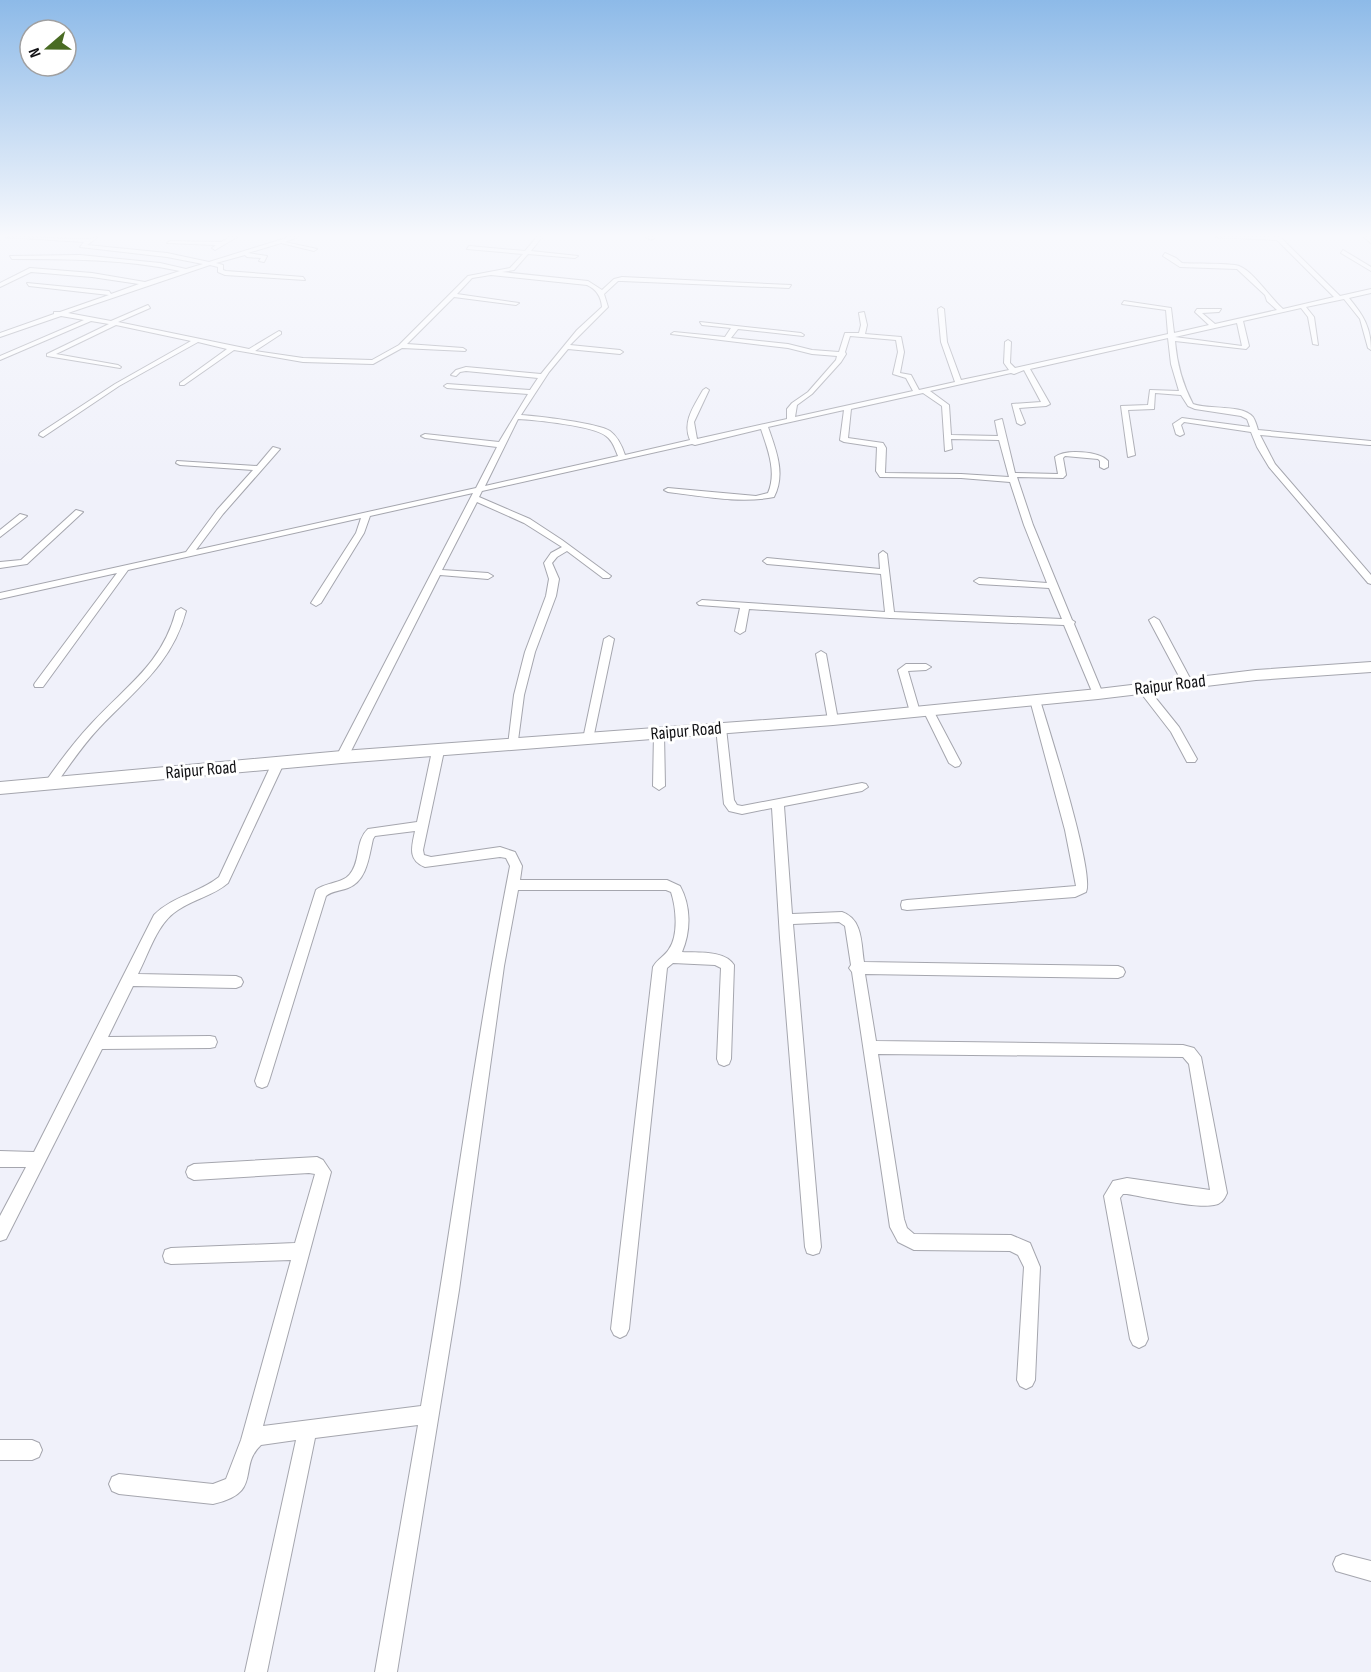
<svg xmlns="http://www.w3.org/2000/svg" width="1371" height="1672" font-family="'Sofia Sans Condensed',sans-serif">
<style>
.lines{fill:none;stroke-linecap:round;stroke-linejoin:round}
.minor-casing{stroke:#a5a6ae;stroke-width:2}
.secondary-casing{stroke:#a5a6ae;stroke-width:2}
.minor{fill:#fff;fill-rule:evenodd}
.secondary{fill:#fff;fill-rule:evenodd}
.labels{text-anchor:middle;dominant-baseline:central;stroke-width:6;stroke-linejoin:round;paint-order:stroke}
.street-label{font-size:18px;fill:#111114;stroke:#fff}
</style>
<rect width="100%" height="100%" fill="#f0f1fa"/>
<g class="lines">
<g class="minor-casing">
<path id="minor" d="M6,237L89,239L98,237L87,245L167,253L209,262L289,237H298L285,242L317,249L314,251L281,243L248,253L267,256L264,262L259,261L261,258L247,257L245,255L216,263L223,265V270L226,271L303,277L305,280L225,275L218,272V267L210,265L68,313L111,321L148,305L150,308L118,322L249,349L279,331L281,332V334L255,351L303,358L372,360L399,345L468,276L510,268L523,254L467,249L469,246L525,251L537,237H542L531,251L578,256L575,258L528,254L514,270L502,272L588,281L602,290L614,279L622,277L791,285L789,288L622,281H618L604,294L608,307L570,345L620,350L623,352L620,354L568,349L549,372L521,415C537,416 598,423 610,431C618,437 622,446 625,455L690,440C682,422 694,406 703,390L706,388L709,390L694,422L697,439L787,419V409L792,403L808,392L836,360L837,356L812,354L788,348L671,334L674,332L725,337L731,328L702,325L700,322L801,333L804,335L803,336L738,329L731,338L788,344L812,350L839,352L845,333H859L861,325L859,313L864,312L867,325L865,334L901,337L904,352L900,373L911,375L919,390L955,382L941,342L938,309L941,307L944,309L947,342L961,380L1009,370L1004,363L1005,342L1008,340L1011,342L1010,363L1015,368L1168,334L1166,310L1122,304L1124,301L1171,308L1174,333L1209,325L1195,312L1197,309H1221L1219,312L1202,313L1215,324L1277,310L1267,301L1265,295L1237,269L1180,267L1163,256L1165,253L1176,258L1182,263C1193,264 1231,263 1239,266C1253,271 1271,299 1283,309L1334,297L1277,240L1215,237H1280L1340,296L1371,289V293L1349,298C1363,315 1371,327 1371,350L1368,348L1360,319L1344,299L1306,307L1314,317L1318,345L1313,344L1308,317L1301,308L1243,321L1249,346L1246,349L1175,341C1177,364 1182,383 1193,404C1209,410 1242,404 1253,417C1255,420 1257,426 1258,430L1371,441V445H1369L1260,435L1275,464L1371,575V584L1368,583L1269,467L1257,447L1251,432L1184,422L1181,425L1184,434L1180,436L1176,434L1173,424L1182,418L1250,427L1247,419L1241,416L1195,409L1188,406L1181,395L1155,393L1154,409L1128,410L1135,455L1128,457L1121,406L1148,405L1150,390L1179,391L1171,364L1168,338L1030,369L1050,404L1046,406L1019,408L1025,423L1021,425L1017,423L1012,404L1041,402L1024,370L1014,374L1011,373L930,391L949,405L951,435L998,436L995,421L1002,419L1015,473L1058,474L1055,457C1065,449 1099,451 1108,461V467L1104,469L1100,467V461L1098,459L1065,456L1063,458L1066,475L1063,478L1017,477L1033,525L1072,620L1075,622L1074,624L1103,694L1102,696L1098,697L1093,694L1064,625L890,618L749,609L745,631L740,634L735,631L740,608L699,605L697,603L702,600L885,612L881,574L767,564L763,561L767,558L880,569L879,554L883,551L887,554L894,612L1062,619L1049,588L979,584L974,581L979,578L1047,583L1024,525L1010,482L961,478L880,477L876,471L877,447L844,442L840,440L844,410L768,427C776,450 786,474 774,497C740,504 702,496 668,492L664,490L668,488L756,496L768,493C777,472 768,450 761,429L695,445L692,444L482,491L479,497L530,519L562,540L611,576L609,578H603L567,551L557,557L552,563L559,579L556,596L535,652L524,695L517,748H509L508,745L514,695L525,652L546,596L549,579L544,563L551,553L562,547L524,523L477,502L442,570L488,573L493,576L488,579L440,575L348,757L342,761L336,757L473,493L370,516L364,533L321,603L316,606L311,603L356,533L361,518L128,570L43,687H35L34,685L35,683L117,573L0,599V593L186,552L217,510L253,470L180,465L176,463L177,461L257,466L273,447L280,449L223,514L196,550L476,488L497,447L425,438L421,436L425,434L499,442L528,394L447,388L444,386L447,384L530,390L538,378L466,371L460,372L456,376L451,375L456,370L466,367L541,374L577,330L602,307C601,296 596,289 587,285L491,275L472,278L457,294L519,303L516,305L454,297L407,344L463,348L466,350L465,351L402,348L373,364L303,362L234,350L184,385H180V383L227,349L198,342L119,386L43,437L39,435L40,433L115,384L191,341L116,325L56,354L118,365L121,367L120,368L47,356V354L109,324L91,321L0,360V356L84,320L61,316L0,337V333L54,314V312H60L109,295L29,286L27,283L109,291L111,294L139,284L92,277L31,272L0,287V283L30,268L92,273L145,282L180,271C125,259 68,259 12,259L10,256L80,255L160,263L186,269L203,264L167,257L80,247L84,242ZM1237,323L1242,346L1175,337ZM850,336L896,340L898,352L893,374L906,378L913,391L795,417L797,405L812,394L841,362L846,354L845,352ZM923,393L942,406L945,451L952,449L951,439L999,440L1009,477L961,474L885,473L886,448L883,443L848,438L851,409ZM518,419C536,420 594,426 606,436C613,441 615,449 618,456L485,486Z
M230,237H237L215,250L212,248L216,245L167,243L170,241L221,242Z
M646,237H653L654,238L651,240Z
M1364,237H1370L1371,243Z
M1343,250L1371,267V271L1341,253Z
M76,510L83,512L27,564L0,568V562L21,560Z
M20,514L27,516L0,537V530Z
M181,608L186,611C172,664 135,690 99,728C82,746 68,767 54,787H46L44,784L46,781C60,761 75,741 92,723C127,685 162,664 176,611Z
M1154,617L1159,620L1192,682L1191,684H1183L1182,682L1149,620Z
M609,636L614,639L593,739L588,743L583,739L604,639Z
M821,651L826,654L838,720L833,724L828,720L816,654Z
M906,664H926L931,667L926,670L908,671L920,712L915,715L910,712L898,670Z
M1142,685L1146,686L1179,727L1197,759L1195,762H1187L1171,732L1137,688Z
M1035,697L1040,700C1049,730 1095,873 1086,892L1075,897L907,910L902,909L901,905L902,901L907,900L1076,886L1065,830L1030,700Z
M928,707L933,710L961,763L959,766L955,767L949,763L923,710Z
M721,724L726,728L734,800L737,805L742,806L862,783L866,784L868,787L862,791L784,806L792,914L842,912C863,919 861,944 864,962L1118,966L1123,968L1125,972L1123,976L1118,978L865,974L876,1041L1183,1045L1194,1048L1201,1057L1227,1193C1224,1200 1221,1204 1214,1205C1198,1209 1145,1197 1127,1194H1123L1120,1198L1148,1339L1145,1345L1139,1348L1133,1345L1130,1339L1104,1196L1113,1181L1127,1178L1210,1190L1189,1064L1183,1057L878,1054L904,1219L907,1228L914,1234L1011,1235L1030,1243L1040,1267L1035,1380L1032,1386L1026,1389L1020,1386L1017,1380L1024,1267L1018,1255L1010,1251L914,1250L898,1242L890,1227L852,972L849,968L851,965L845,926L839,922L793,924L821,1247L819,1253L813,1255L807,1253L805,1247L780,938L772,808L742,814L729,811L724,804L716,728Z
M659,729L664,733L665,786L659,790L653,786L654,733Z
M438,747L444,751L423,850L424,855L431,857L500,847L515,852L522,866L520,880H667L680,886C691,906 691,931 682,952C697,953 725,950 734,965L731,1059L729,1064L724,1066L719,1064L717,1059L721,968L715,965L673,963L667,968L629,1329L626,1335L620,1338L614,1335L611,1329L653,967C657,959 665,956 669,949C679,935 676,907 671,892L666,890H518L504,966L459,1290L397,1672H375L418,1425L315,1438L267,1672H245L296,1440L261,1445C237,1467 264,1493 213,1504L119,1494L112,1491L109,1484L112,1477L119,1474L213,1484L226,1479L241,1440L291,1260L171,1264L165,1262L163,1256L165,1250L171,1248L295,1243L315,1174L309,1173L194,1180L188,1177L186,1172L188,1167L194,1164L317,1157L323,1160L331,1172L263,1426L421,1406C452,1226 475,1045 510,866L506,858L500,857L425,867C407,860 412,846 415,831L375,836L373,839C369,856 367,881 348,888C340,891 332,891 326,896L269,1081L267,1086L262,1088L257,1086L255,1081L316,890C326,882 342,884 350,874C361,861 355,841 368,829L417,822L432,751Z
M278,759L284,763L228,883C213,896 194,899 178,910C157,923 149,953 138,974L236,976L241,978L243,982L241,986L236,988L133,986L108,1037L210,1036L215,1037L217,1042L215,1047L210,1048L102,1049L6,1239L0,1241V1216L26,1167H0V1151L34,1152L154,915C173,896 199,893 219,877L272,763Z
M0,1440H32L39,1443L42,1450L39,1457L32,1460H0Z
M1343,1554L1371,1561V1581L1336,1571L1333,1564L1336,1557Z"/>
</g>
<g class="secondary-casing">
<path id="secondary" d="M1371,662V672L1256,680L1098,699L833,725L342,763L0,794V782L342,751L833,715L1098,689L1256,670Z"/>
</g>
<use href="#minor" class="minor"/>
<use href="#secondary" class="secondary"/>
</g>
<linearGradient id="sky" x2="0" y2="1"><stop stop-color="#8dbae8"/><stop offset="0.5" stop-color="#f8f9fd"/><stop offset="1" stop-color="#f8f9fd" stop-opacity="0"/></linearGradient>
<rect width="1371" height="472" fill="url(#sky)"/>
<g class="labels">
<g class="street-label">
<text transform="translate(1170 685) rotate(-7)">Raipur Road</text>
<text transform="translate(686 731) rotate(-5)">Raipur Road</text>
<text transform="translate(201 770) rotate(-5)">Raipur Road</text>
</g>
</g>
<g transform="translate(48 48) rotate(250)"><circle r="28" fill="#ffffff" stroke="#a0a0a1" stroke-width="1.5"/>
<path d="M0-4.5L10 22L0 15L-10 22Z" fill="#496b23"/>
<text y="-9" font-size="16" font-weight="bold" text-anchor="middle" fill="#111114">N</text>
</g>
</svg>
